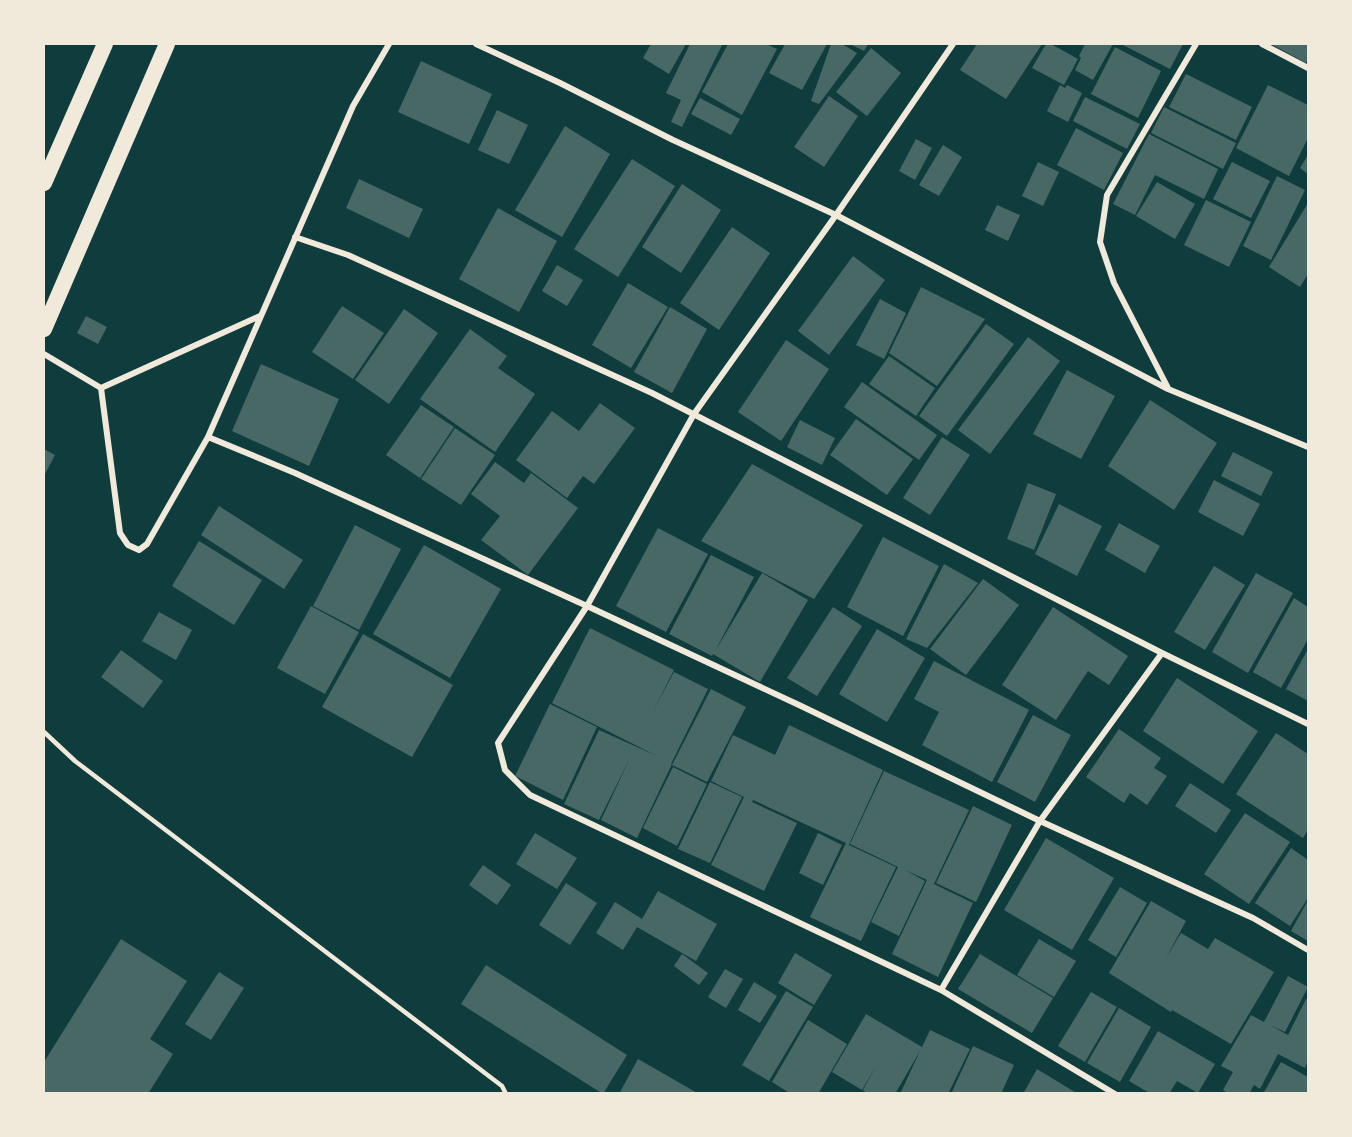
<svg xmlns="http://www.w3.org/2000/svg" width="1352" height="1137" font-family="'Playfair Display',serif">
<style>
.building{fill:#486865}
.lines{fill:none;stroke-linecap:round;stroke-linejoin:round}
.service{stroke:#f1e9da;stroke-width:4.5}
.minor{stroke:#f1e9da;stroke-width:6}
.trunk{stroke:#f1e9da;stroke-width:16}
</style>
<rect width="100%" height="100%" fill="#0f3d3e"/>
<path class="building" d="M651,44H686L669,74L643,58Z
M690,44H718L722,45L682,127L671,122L681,100L666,93Z
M728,44H766L777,49L742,115L702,92Z
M785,44H827L802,90L769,73Z
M831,44H842L857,53L819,104L811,101Z
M850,44H868L864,51Z
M977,44H1042L1006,99L960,70Z
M1046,44H1051L1078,59L1064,85L1032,68Z
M1085,44H1113L1093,80L1075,70L1081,58L1079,56Z
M1121,44H1183L1170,69Z
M1271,44H1308V59L1306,63Z
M1115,47L1161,71L1138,118L1091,94Z
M871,48L901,73L867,116L836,92Z
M421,61L492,94L469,144L398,112Z
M1186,74L1252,107L1236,140L1169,107Z
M1060,85L1065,88L1067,85L1082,93L1068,122L1047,111Z
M1268,85L1308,105V138L1289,176L1236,148Z
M829,96L858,116L824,167L794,147Z
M1085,97L1140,124L1127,149L1073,121Z
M700,98L740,119L731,135L691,114Z
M1164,107L1236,143L1223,169L1151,133Z
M497,110L528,125L509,164L478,150Z
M565,126L610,154L562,237L515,210Z
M1076,128L1123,153L1104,190L1057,165Z
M1149,134L1218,169L1204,199L1155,175L1135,215L1113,204Z
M916,139L932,148L915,180L899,171Z
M943,145L962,157L939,196L919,185Z
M1308,155V174L1300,168Z
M632,159L675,186L618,277L574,249Z
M1038,162L1059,172L1043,206L1022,196Z
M1232,162L1270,181L1251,218L1213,199Z
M1277,176L1305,190L1271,260L1243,246Z
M359,179L423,209L409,238L346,208Z
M1157,182L1195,204L1175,239L1136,216Z
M682,184L721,210L681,273L642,247Z
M1206,200L1251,222L1229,267L1184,245Z
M1308,203V274L1300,287L1269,267Z
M997,205L1020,215L1008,241L985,230Z
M498,208L557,241L519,312L459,279Z
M732,227L770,253L719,330L680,303Z
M853,256L885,280L829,355L798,331Z
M557,265L583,280L567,306L542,291Z
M628,283L668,307L631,368L592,345Z
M921,287L985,319L937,386L889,353Z
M880,299L906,313L884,359L856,345Z
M342,306L384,333L353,379L312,352Z
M670,307L707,329L672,393L634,372Z
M404,309L438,333L389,404L355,380Z
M86,316L107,327L98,344L77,333Z
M986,324L1014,344L947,436L919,416Z
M470,329L507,356L498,368L535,394L495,452L420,399Z
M1028,337L1060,361L990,454L958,430Z
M786,340L829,369L781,441L738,412Z
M889,356L935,388L916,416L869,384Z
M261,364L339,399L309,466L232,431Z
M1067,370L1115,396L1081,459L1033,434Z
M862,382L937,435L919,460L844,407Z
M1150,400L1217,443L1174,510L1108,466Z
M600,403L635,428L594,484L583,476L567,498L516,460L552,411L579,431Z
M421,405L454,427L420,478L386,455Z
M856,419L913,459L887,495L830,455Z
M800,420L835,438L822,465L787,447Z
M455,428L495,455L461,505L421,479Z
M942,437L970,455L930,515L903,498Z
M44,449L55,455L45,474L44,473Z
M1233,452L1273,472L1261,496L1221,476Z
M495,462L524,483L531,473L578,508L528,575L481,540L500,516L471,494Z
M752,464L863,525L814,599L701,541Z
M1214,480L1260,504L1243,536L1198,512Z
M1028,483L1056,494L1034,550L1007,539Z
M1059,504L1102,526L1077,576L1035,554Z
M219,506L303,560L284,589L201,535Z
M1119,523L1160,546L1145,573L1105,550Z
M355,525L401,549L359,630L313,606Z
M658,528L708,554L666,632L616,606Z
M883,537L939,566L903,636L847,607Z
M199,541L262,580L234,625L172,586Z
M424,545L501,589L450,678L373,634Z
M711,555L754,577L715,651L762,573L808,600L760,682L713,654L712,656L669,634Z
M944,564L978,583L927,648L906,639Z
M1214,566L1245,585L1205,650L1174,632Z
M1256,573L1293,593L1248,673L1212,652Z
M983,579L1019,605L966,675L930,649Z
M1294,598L1308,607V639L1281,688L1253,672Z
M311,606L359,632L325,694L277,668Z
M833,607L862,626L817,696L787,678Z
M1053,607L1128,656L1109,685L1088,671L1056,720L1002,685Z
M159,612L192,630L176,660L142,641Z
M590,628L674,670L652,713L674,672L708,689L671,764H672L637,838L601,820L630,758L599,820L564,804L599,730L657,756L552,703Z
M877,629L925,658L887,722L839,694Z
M363,634L453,685L412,757L322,707Z
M1308,649V701L1286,689Z
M121,650L163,681L143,708L101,677Z
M934,661L1029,710L992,782L922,745L939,712L914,699Z
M1177,678L1258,731L1223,784L1143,731Z
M711,689L746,707L707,782L672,765Z
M550,704L597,727L563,800L515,776Z
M1033,715L1071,735L1035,802L997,782Z
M789,725L883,770L847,849L849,845L896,867L861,941L810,917L846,843L753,800L752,802L797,823L764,891L711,865L744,797L711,781L733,735L775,755Z
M1119,729L1161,758L1154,768L1167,776L1147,805L1130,793L1124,803L1086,777Z
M1276,733L1308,754V830L1303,838L1236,794Z
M673,767L707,784L677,846L643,828Z
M884,771L969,810L934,884L973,903L938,977L892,954L927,880L905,870L925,881L899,936L871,922L898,867L850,844Z
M710,782L742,797L710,863L678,849Z
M1190,783L1231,810L1216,833L1175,806Z
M973,806L1012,825L976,902L936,883Z
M1245,813L1290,842L1249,904L1204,874Z
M535,833L577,858L557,889L516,864Z
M818,833L842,845L823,885L799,873Z
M1046,838L1114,878L1072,950L1004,910Z
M1291,848L1308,860V898L1290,926L1255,903Z
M483,865L511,885L497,905L469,885Z
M566,883L597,903L570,945L539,925Z
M1120,887L1147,903L1116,957L1088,940Z
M658,891L717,924L696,961L637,927L623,950L596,933L615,902L642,919Z
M1308,900V941L1291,931Z
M1151,901L1186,921L1166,958L1181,933L1208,949L1215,938L1274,972L1231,1044L1172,1010L1171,1012L1109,973Z
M121,939L187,981L150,1039L173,1054L148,1094H44V1062Z
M1039,939L1076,961L1054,997L1017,975Z
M795,953L832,975L814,1005L778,983Z
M682,954L708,973L699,985L674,966Z
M980,954L1053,998L1032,1033L958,989Z
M486,965L627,1055L603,1094L461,1004Z
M725,969L743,979L726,1008L708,997Z
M219,972L244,988L211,1040L185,1024Z
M1288,976L1308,987L1285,1032L1270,1025L1288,1035L1306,999L1308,1000V1061L1305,1068L1278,1054L1260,1089L1254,1085L1249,1094H1230L1223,1090L1233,1072L1221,1066L1251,1015L1264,1022Z
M754,982L777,996L760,1023L738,1010Z
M786,991L813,1007L769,1081L742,1065Z
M1091,992L1117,1007L1085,1062L1058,1046Z
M1119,1008L1151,1027L1120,1082L1087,1063Z
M866,1014L922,1047L930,1030L970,1049L948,1094H900L920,1051L895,1094H868L863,1090L876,1066L862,1090L832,1072Z
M808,1020L847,1044L818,1094H791L772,1082Z
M1158,1031L1215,1064L1198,1093L1177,1081L1169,1094H1151L1129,1081Z
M973,1046L1014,1065L1001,1094H951Z
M638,1059L699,1094H619Z
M1281,1062L1308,1077V1094H1263Z
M1037,1069L1078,1094H1023Z"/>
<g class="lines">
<path class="service" d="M44,732L75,761L502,1086L506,1094"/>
<path class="minor" d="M476,44L560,83L673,140L836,215L1168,389L1308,447
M953,44L836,215L694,414L587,606L498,743L505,770L530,795L941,990L1040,821L1162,653
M1262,44L1308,68
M295,237L348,255L652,393L1162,653L1308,724
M44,354L101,388
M101,388L120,533L128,545L139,550L147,544L208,437L353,106L389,44
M101,388L260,316
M1168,388L1114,283L1100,242L1107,195L1196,44
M208,437L295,473L587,606L799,705L1040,821L1253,918L1308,950
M941,990L1115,1094"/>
<path class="trunk" d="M44,183L105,44
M44,329L167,44"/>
</g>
<rect width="1352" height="1137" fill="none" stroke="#f1e9da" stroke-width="90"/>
</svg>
